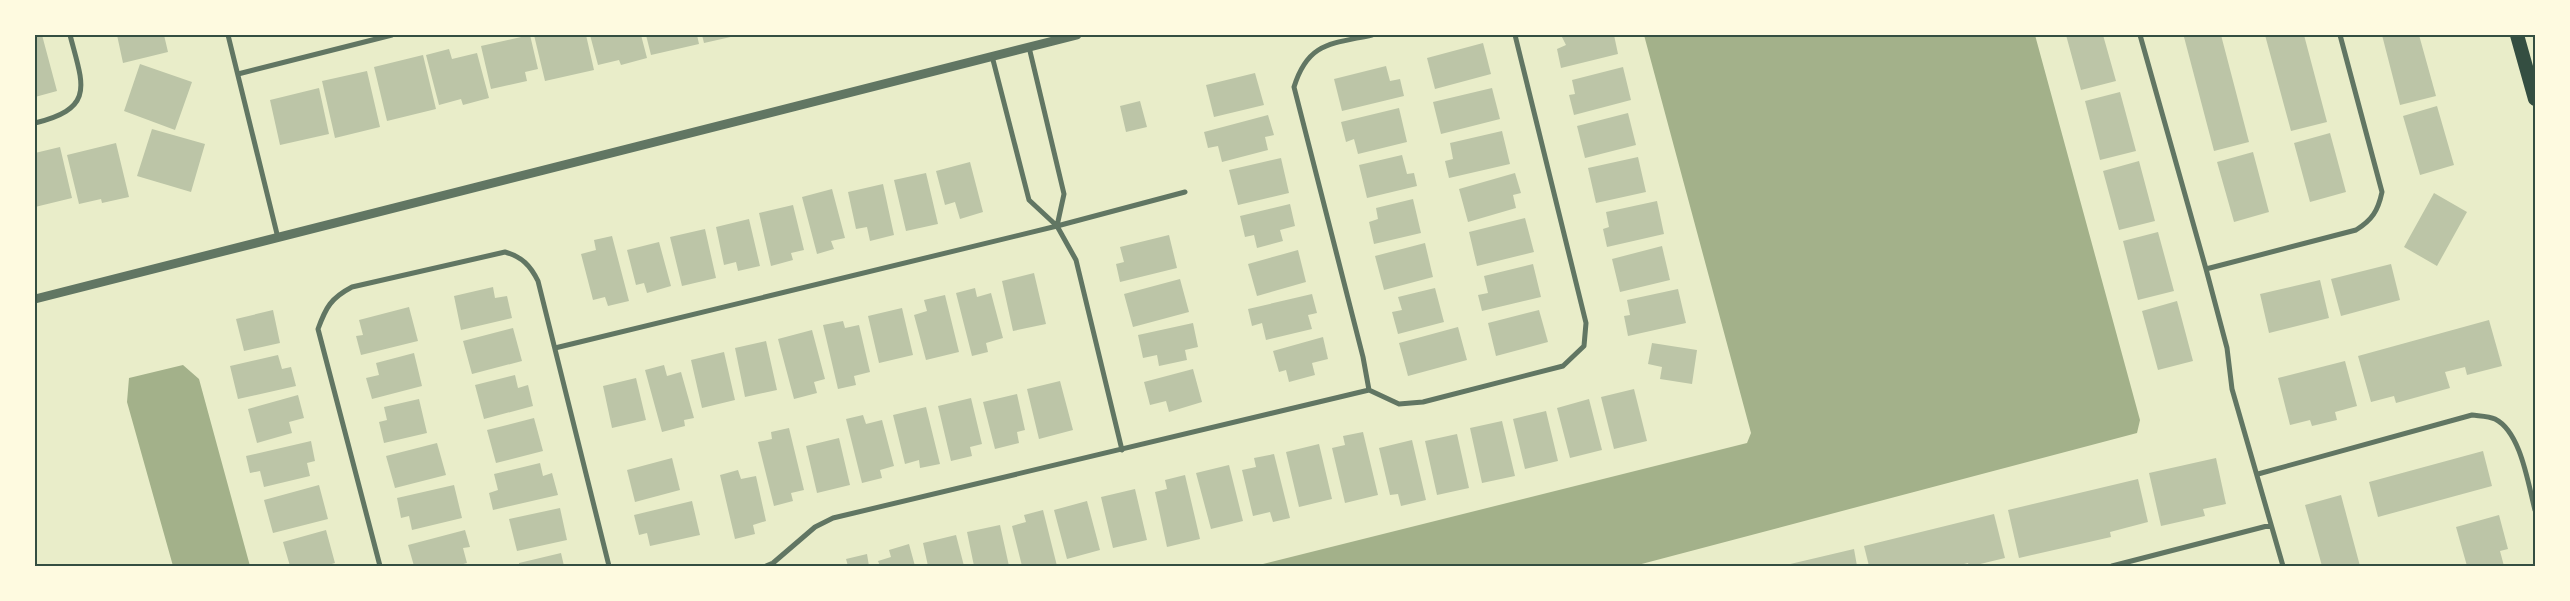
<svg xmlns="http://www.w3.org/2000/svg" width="2570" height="601" font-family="'Times New Roman',serif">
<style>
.water{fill:#a3b18a}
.building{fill:#bcc5a7}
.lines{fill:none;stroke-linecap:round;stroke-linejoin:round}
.minor{stroke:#617663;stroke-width:5}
.tertiary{stroke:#617663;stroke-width:9}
.trunk{stroke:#344e41;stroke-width:14}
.neatline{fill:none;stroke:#344e41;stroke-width:2}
</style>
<rect width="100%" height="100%" fill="#e9edc9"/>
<path class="water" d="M1644,35H2035L2140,420L2137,433L1634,566H1255L1747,443L1751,433Z
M183,365L199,379L250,566H173L127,402L129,378Z"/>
<path class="building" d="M42,35L57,91L35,97V36Z
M117,35H164L168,52L123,63Z
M530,35L538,69L525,72L527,81L491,89L481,46Z
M534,35H586L594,70L545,81Z
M590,35H641L647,58L621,65L619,60L598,65Z
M646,35H697L699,44L651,55Z
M702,35H735V36L704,43Z
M1561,35H1614L1618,54L1561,68L1557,49L1566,45Z
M2066,35H2103L2116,81L2081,90Z
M2191,35H2221L2249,142L2214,151L2184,37Z
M2265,35H2304L2327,122L2291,131Z
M2382,35H2419L2436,96L2400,105Z
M1483,43L1491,74L1435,89L1427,58Z
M449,49L452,59L477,53L489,98L463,105L461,99L439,105L426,55Z
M423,55L436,109L387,121L374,67Z
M140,64L192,82L175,130L124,111Z
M1386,66L1390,81L1400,79L1404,96L1342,111L1334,79Z
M1623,67L1631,100L1574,115L1569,95L1575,94L1572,80Z
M367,71L380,127L335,138L322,81Z
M1255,73L1264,105L1214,117L1206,85Z
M319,88L329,134L280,145L270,100Z
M1492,88L1500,119L1441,134L1433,102Z
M2120,92L2136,151L2100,160L2085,101Z
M1140,101L1147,127L1126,132L1120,106Z
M2437,106L2454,165L2420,175L2403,116Z
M1399,108L1407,142L1358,154L1354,139L1346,142L1341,122Z
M1628,113L1636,145L1585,158L1577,126Z
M1268,115L1274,135L1265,137L1268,150L1222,162L1218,146L1208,148L1204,132Z
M152,129L205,144L191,192L137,176Z
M1502,131L1510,164L1449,178L1445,161L1453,159L1450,143Z
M2330,133L2346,192L2310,202L2294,143Z
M116,143L129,197L102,203L101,199L79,204L67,155Z
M60,147L72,198L35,207V153Z
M2253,152L2269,212L2234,222L2217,162Z
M1402,155L1407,174L1414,173L1417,186L1367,198L1359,165Z
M1638,157L1646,192L1596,203L1588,168Z
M1281,158L1289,193L1238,205L1229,170Z
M2139,161L2155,221L2119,230L2103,171Z
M970,162L983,212L960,219L955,202L945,205L936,171Z
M926,173L938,224L906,231L894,180Z
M1515,173L1521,193L1513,195L1516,208L1468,222L1459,189Z
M883,184L894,235L870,241L867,227L856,229L848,192Z
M832,189L845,238L831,241L834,249L817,254L802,197Z
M2434,193L2467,212L2437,266L2404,247Z
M1413,199L1421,233L1374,244L1369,222L1378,219L1376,208Z
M1657,201L1664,234L1607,247L1603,229L1609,227L1606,212Z
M1290,204L1295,226L1280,230L1283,241L1257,248L1254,235L1245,237L1240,216Z
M793,205L804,250L791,253L793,260L771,266L759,213Z
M1525,218L1534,252L1477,266L1469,232Z
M749,219L760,266L738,271L736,262L724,265L716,227Z
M705,229L716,278L682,286L670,237Z
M2158,232L2174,291L2138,300L2123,241Z
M1169,235L1177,268L1120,282L1116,264L1124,262L1120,247Z
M612,236L629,301L608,306L605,297L593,300L581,254L596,250L594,240Z
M659,242L671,286L647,293L644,283L636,285L627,250Z
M1425,243L1433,277L1384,290L1375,256Z
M1662,246L1670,280L1620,292L1612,259Z
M1298,250L1306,282L1257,296L1248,264Z
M1533,264L1541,297L1482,311L1478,295L1488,293L1484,276Z
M2391,264L2400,300L2341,316L2331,279Z
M1034,273L1046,324L1013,331L1002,281Z
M1180,279L1189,312L1133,327L1124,294Z
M2320,280L2329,318L2269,333L2260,294Z
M493,287L495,298L507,296L512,318L461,330L454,296Z
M975,288L977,297L991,293L1003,338L986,343L988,352L972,356L956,293Z
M1435,288L1444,322L1398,334L1392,312L1402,310L1398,297Z
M1678,289L1686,323L1628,336L1624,316L1630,315L1627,300Z
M1312,294L1317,313L1308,315L1312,329L1266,340L1262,323L1252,326L1248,309Z
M945,295L959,352L926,360L914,315L927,311L924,300Z
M2177,301L2193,361L2158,370L2142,311Z
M409,307L418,341L361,355L356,336L363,335L359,320Z
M902,308L913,355L879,363L868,316Z
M273,310L280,343L244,351L236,319Z
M1539,310L1548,342L1496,356L1488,323Z
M2489,320L2502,366L2467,375L2465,367L2445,372L2450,388L2396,403L2394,396L2371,402L2358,356Z
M843,321L845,328L859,325L870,372L854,376L856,385L838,389L823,325Z
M1193,323L1198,347L1185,350L1187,360L1159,366L1157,355L1143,358L1138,335Z
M1458,327L1467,360L1408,376L1399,343Z
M513,328L522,361L472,374L463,341Z
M812,330L825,379L814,382L817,393L794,399L778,339Z
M1323,337L1328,359L1312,363L1315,375L1289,382L1286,370L1279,372L1273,351Z
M766,341L777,390L745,397L735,348Z
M1652,343L1697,350L1692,384L1660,379L1662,367L1648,364Z
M724,352L735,400L702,408L691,360Z
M414,353L422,386L372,399L366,378L379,375L376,363Z
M278,355L282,369L291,367L296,386L238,399L230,366Z
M2345,361L2357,406L2335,412L2337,420L2312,426L2310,420L2290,425L2278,378Z
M664,365L667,376L681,372L694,418L684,420L685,426L662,432L645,370Z
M1193,369L1202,402L1169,412L1166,401L1150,405L1144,382Z
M515,375L518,388L528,385L533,406L484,419L475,385Z
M636,378L646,420L612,428L603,386Z
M1060,381L1073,430L1039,439L1027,389Z
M1634,389L1647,441L1614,449L1601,397Z
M1017,394L1025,430L1017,432L1019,443L995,449L983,402Z
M298,395L304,418L289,422L292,433L257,443L248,409Z
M971,398L982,444L970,447L972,456L951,461L938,406Z
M419,399L427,433L384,443L379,422L387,420L384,407Z
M1589,399L1602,450L1570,458L1557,408Z
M926,407L940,464L920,468L919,460L905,464L893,415Z
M1546,411L1558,461L1525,469L1513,419Z
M863,415L866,424L882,420L894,466L880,470L882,478L862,483L846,419Z
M534,418L543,451L496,463L487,430Z
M1502,421L1515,476L1482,483L1470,428Z
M789,428L804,490L791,493L793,501L774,506L758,442L772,439L771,432Z
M1363,432L1378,495L1345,503L1332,448L1345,445L1343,436Z
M1457,434L1469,488L1437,495L1425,441Z
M839,438L850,485L817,493L806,446Z
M1412,440L1426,500L1401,506L1398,494L1390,495L1379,448Z
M311,441L315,461L307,463L310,476L264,487L260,471L250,473L246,456Z
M437,443L446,475L395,488L386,456Z
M1319,444L1332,499L1299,507L1286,452Z
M2483,451L2492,486L2378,517L2369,482Z
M1274,454L1290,518L1273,522L1270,512L1253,516L1242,470L1256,467L1254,458Z
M672,458L680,490L635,502L627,470Z
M2216,458L2226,504L2203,509L2205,516L2161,526L2149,473Z
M540,463L543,476L552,473L558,495L493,510L489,493L498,490L494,474Z
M1229,465L1243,521L1211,529L1196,473Z
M738,470L741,479L756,476L766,521L753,525L755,534L735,539L720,475Z
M1185,475L1200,539L1167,547L1155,492L1167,489L1165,480Z
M2138,479L2148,522L2110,532L2111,537L2019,558L2008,510Z
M319,485L328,519L273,533L264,500Z
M454,485L462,518L412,530L409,516L401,518L397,498Z
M1135,489L1147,540L1113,548L1101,497Z
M2341,495L2360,566H2322L2305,505Z
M692,501L700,535L650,546L647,533L639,535L634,515Z
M1087,501L1100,550L1067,559L1054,510Z
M560,508L567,540L517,551L509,519Z
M1043,510L1057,566H1022L1012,526L1026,522L1024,515Z
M1994,514L2005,558L1972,566H1969L1968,563L1956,566H1869L1864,546Z
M2499,515L2508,549L2500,551L2504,566H2467L2456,527Z
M1000,525L1009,566H974L967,532Z
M326,530L335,563L325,566H290L283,542Z
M465,530L470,547L463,548L467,563L456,566H414L408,545Z
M956,535L964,566H928L923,543Z
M909,544L915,566H880L878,561L891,557L889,550Z
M1854,549L1857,566H1786V565Z
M561,553L564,566H519V563Z
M867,554L869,566H848L846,559Z"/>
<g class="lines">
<path class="minor" d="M228,35L278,238
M2140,35L2206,269L2227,348L2232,389L2283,566
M1029,47L1064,194L1057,226
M992,56L1029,200L1057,226L1076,260L1122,450
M238,74L392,35
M35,123C96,108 83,85 70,35
M2206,269L2356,230C2372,220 2378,211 2382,192L2340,35
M555,348L1057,226L1185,192
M1369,390L1363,357L1294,87C1308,42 1331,44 1372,35
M2258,474L2472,415C2479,416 2489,416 2495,419C2521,432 2528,484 2535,510
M380,566L318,329C326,307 331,298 352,287L505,252C522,257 530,265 538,281L609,566
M766,566L773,563L815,527L833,518L1369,390L1399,404L1423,402L1563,366L1584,346L1586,323L1515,35
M2112,566L2271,525"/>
<path class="tertiary" d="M35,299L1077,35"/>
<path class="trunk" d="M2517,35L2535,99"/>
</g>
<rect width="2570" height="601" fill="none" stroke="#fefae0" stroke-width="72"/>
<rect x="36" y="36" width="2498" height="529" class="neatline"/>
</svg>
